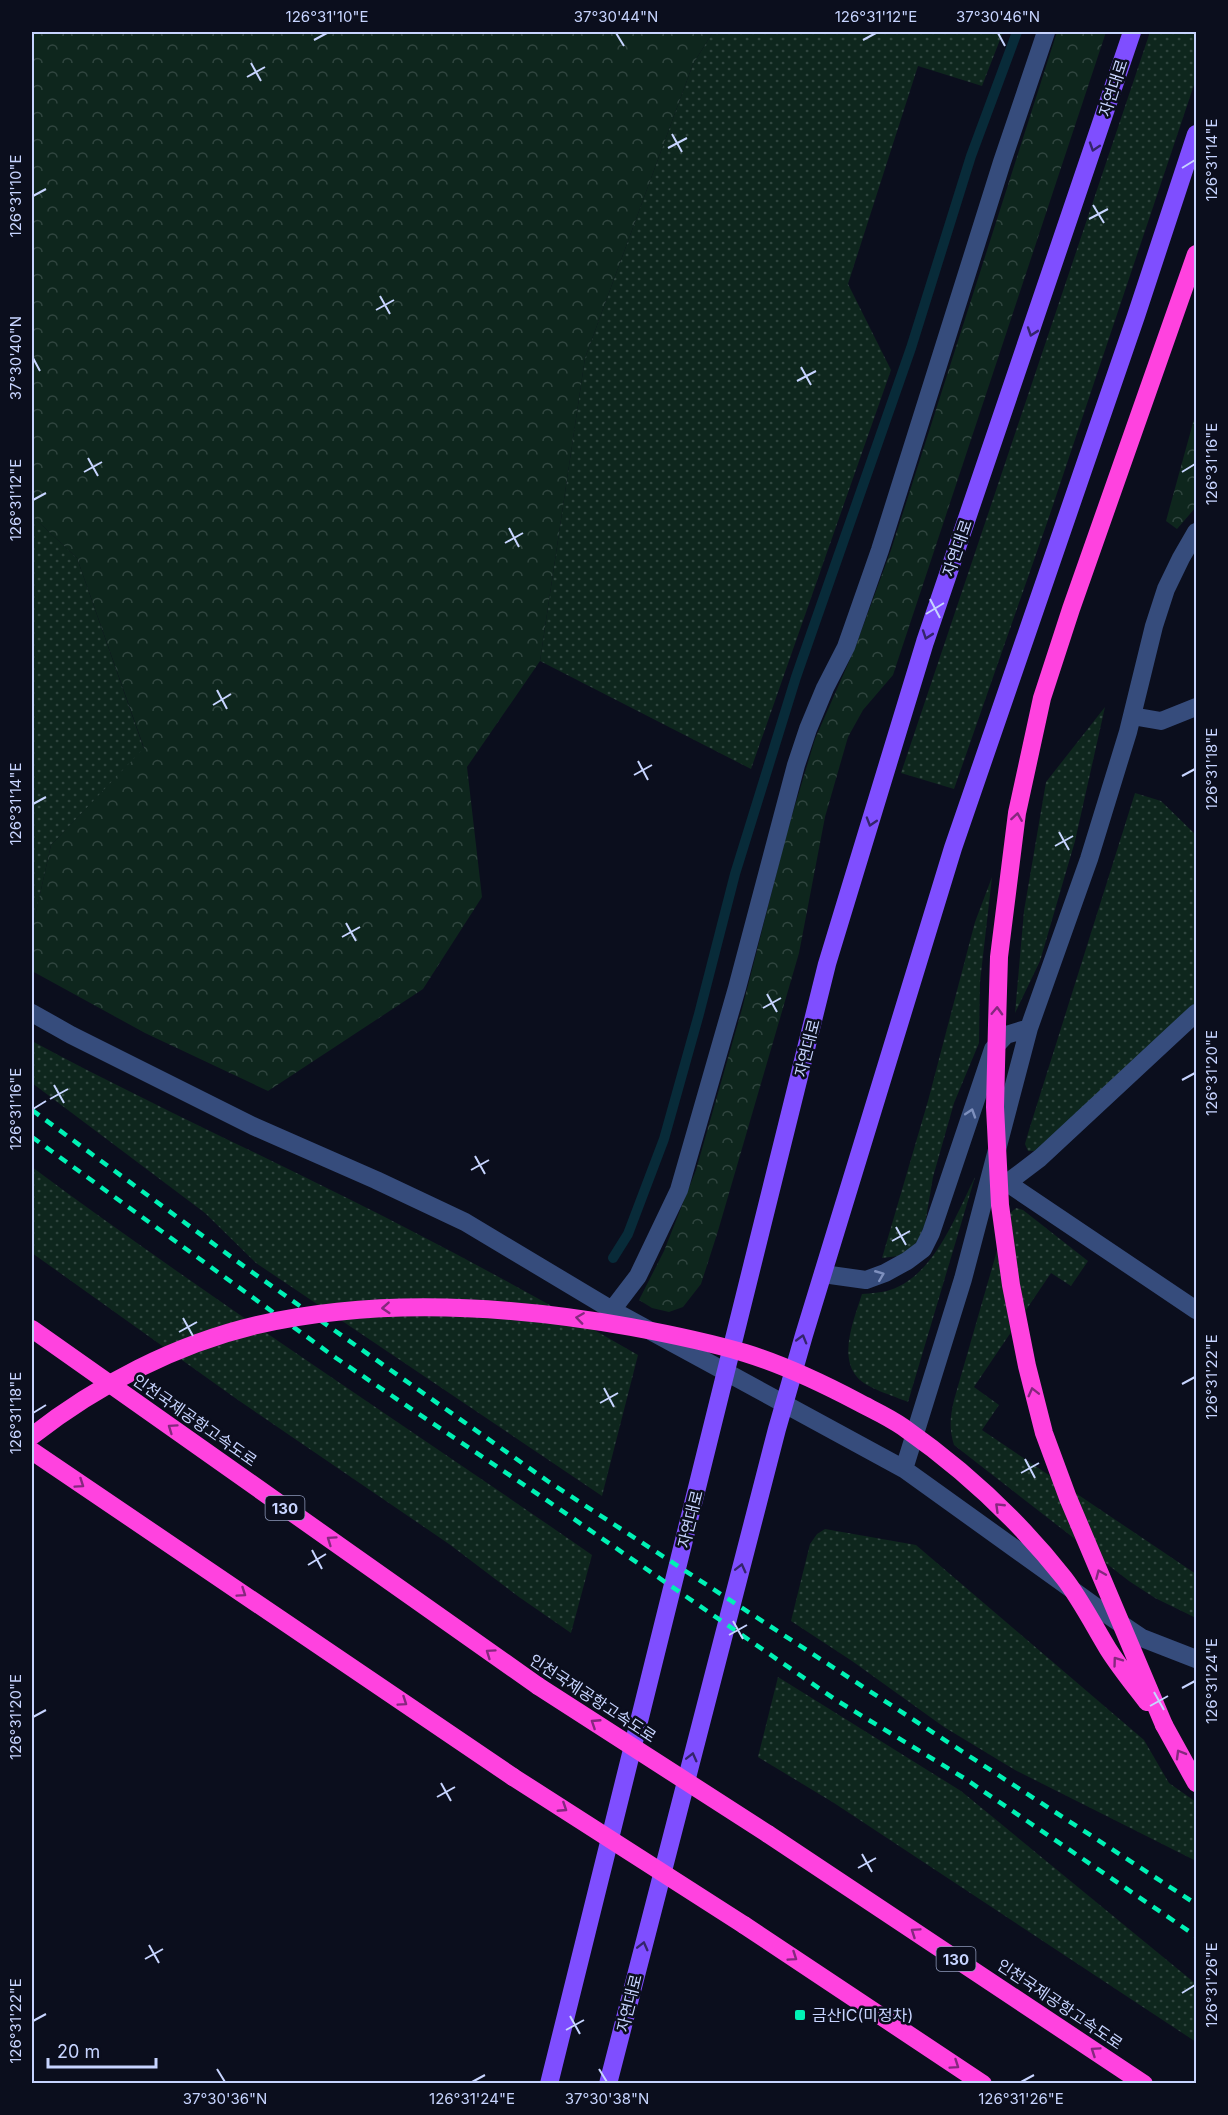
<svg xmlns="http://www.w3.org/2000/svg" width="1228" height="2115" font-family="Inter,'Noto Sans KR',sans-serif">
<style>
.grass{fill:url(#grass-dots)}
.forest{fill:url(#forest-crowns)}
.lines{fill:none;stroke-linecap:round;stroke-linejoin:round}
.stream{stroke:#082b39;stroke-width:10}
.minor{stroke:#364c7c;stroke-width:18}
.major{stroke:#7f4eff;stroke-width:18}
.highway{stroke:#ff42df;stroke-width:18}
.rail{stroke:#00f2b5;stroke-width:4.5;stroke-dasharray:9 8;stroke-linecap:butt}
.highway-bridge{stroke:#ff42df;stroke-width:18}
.oneway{stroke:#34246c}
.oneway2{stroke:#85287e}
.oneway3{stroke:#7e90be}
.ticks{fill:none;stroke:#c7d4ff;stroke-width:2}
.poi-dot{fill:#00f2b5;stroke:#0b0e1d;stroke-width:2}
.labels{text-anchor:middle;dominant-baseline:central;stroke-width:5;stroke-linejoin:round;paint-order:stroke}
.shield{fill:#0b0e1d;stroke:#8f99bb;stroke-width:1.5}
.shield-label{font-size:15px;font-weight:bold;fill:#c7d4ff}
.street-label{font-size:16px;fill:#c7d4ff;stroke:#0b0e1d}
.poi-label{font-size:16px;fill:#c7d4ff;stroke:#0b0e1d;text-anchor:start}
.neatline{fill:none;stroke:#c7d4ff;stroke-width:2}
.ticks-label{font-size:15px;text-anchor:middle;fill:#c7d4ff}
</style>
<defs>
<pattern id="grass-dots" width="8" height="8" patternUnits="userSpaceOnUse" patternTransform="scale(1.5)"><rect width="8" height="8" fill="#0e261d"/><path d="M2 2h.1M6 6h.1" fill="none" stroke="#30453f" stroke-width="1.8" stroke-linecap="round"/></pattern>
<pattern id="forest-crowns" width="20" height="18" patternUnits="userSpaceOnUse" patternTransform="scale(1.5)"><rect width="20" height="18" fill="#0e261d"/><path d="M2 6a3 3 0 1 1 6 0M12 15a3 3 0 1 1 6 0" fill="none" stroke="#30453f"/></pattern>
</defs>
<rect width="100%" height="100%" fill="#0b0e1d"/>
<path class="grass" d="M713,32H1003L982,86L918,66L848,284L891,370L751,769L540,661L585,358L693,64Z
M1150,32H1196V79L1048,520L954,789L901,773Z
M32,516L77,558L144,749L51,845L32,930Z
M1105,707L1075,841L1040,961L1015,1013L1024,911L1046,782Z
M1135,793L1161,801L1196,835V1004L1044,1147L1036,1151H1028L1025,1144L1029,1130Z
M992,877L980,982L979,1043L954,1103L933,1177L925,1224L918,1240L909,1251L898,1256L882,1258L928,1101L975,922Z
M32,1041C136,1097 243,1146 349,1199C447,1248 543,1300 638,1355L602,1496L256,1263L205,1213L32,1083Z
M32,1167C214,1302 405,1425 592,1555L571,1633L519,1597L449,1544L238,1400L32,1253Z
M975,1177L908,1402C894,1396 866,1388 857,1377C838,1355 855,1317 862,1294C871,1293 881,1293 890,1290C934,1276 956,1215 975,1177Z
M1016,1208L1023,1210L1088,1261L1071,1286L1051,1273L974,1387L999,1405L982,1430L1196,1574V1618L1155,1598L1129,1581L954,1445C949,1429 950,1417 954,1400L1007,1216Z
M825,1529L916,1545L1144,1740L1169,1783L1196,1802V1861L1015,1770L944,1727L852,1661L791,1621L810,1544L817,1534Z
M778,1677L961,1791L1196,1984V2042L834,1803L758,1757Z"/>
<path class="forest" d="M32,32H713L693,64L585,358L540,661L467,767L482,897L423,989L268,1091L145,1033L32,971V930L51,845L144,748L77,558L32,516Z
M1057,32H1106L893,675L863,710L848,737L825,817L799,953L718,1231L701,1284L683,1307L669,1312L652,1308L639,1300L664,1251L696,1170L742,1009L787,832L815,739L855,648L891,550Z
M1196,412V507L1177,529L1166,521Z"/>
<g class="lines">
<path class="stream" d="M613,1258L628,1234L664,1139L699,1014L735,874L796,677L911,348L971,156L1017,32"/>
<path class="minor" d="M1132,716L1161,721L1196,707
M32,1013L71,1035L253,1126L376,1180L465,1222L612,1310L904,1469L1099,1609L1142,1638L1196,1659
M1000,1178L1196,1310
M1007,1183L1040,1158L1196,1013
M823,1274L866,1280L885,1273L907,1261L923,1249L931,1233L993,1049L1006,1035L1029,1028
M612,1310L638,1276L679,1190L737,988L796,765L808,729L825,688L846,647L880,550L1002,162L1046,32
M904,1469L963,1279L1029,1028L1089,859L1128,732L1154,626L1166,589L1181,558L1196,532"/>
<path class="major" d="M549,2084L827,964L925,642L1132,32
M608,2084L777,1429L804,1335L953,848L1136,316L1196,134"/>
<path class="highway" d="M32,1329L538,1686
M32,1451L513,1777
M1164,1725L1196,1783
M768,1834L1144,2084
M744,1925L983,2084"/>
<path class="rail" d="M32,1110L249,1270L549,1482L1196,1904
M32,1137L336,1358L542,1497L836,1700L964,1778L1196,1936"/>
<path class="highway-bridge" d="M32,1436C97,1385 176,1344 257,1325C379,1297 508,1305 631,1327C669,1334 708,1342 745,1353C784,1365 822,1383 858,1402C873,1410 889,1417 903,1427C963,1469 1019,1521 1064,1578C1081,1600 1094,1626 1108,1649C1120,1668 1134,1685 1147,1702
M538,1686L768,1834
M1164,1725L1068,1498L1044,1433L1027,1366L1011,1285L1000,1205L995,1107L997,1025L999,957L1017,813L1042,698L1071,609L1196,254
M513,1777L744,1925"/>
</g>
<defs><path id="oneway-chevron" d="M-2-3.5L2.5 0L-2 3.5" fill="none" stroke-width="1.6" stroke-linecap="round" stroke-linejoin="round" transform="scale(1.5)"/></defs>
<g class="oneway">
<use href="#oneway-chevron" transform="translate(1094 147) rotate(108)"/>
<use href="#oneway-chevron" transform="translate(1032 332) rotate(109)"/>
<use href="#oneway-chevron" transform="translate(927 635) rotate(109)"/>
<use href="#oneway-chevron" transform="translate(871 822) rotate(107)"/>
<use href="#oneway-chevron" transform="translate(802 1339) rotate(-74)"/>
<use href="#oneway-chevron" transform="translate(741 1568) rotate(-76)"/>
<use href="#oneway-chevron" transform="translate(692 1757) rotate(-76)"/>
<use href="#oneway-chevron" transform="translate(643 1946) rotate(-76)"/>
</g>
<g class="oneway2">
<use href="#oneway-chevron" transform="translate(1017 817) rotate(-81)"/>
<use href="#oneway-chevron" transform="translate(997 1011) rotate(-88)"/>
<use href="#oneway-chevron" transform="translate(386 1308) rotate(176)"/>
<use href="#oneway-chevron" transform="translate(580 1318) rotate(-172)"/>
<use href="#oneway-chevron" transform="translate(1033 1392) rotate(-104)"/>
<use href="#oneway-chevron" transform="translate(172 1428) rotate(-145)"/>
<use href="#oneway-chevron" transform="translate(80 1484) rotate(34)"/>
<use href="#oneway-chevron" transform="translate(999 1507) rotate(-136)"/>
<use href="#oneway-chevron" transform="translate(331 1540) rotate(-145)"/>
<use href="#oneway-chevron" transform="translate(1100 1574) rotate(-113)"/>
<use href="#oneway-chevron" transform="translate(242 1593) rotate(34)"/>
<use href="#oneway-chevron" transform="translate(490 1653) rotate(-145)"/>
<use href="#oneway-chevron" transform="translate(1117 1661) rotate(-126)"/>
<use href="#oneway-chevron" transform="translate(403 1702) rotate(34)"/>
<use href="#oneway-chevron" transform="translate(595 1723) rotate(-147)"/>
<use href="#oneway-chevron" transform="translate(1180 1754) rotate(-120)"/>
<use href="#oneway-chevron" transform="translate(563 1808) rotate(33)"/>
<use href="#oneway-chevron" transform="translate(915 1932) rotate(-146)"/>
<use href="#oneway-chevron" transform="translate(793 1957) rotate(34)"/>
<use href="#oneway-chevron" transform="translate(1095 2051) rotate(-146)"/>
<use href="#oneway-chevron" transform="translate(955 2065) rotate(34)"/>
</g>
<g class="oneway3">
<use href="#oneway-chevron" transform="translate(971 1113) rotate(-72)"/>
<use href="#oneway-chevron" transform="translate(880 1275) rotate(-22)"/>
</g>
<path class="ticks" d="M616,33L624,46M998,33L1005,46M314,40L327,33M863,40L876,33M251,63L261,81M247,77L265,67M672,134L682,152M668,148L687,138M1182,168L1195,160M33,196L46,189M1093,205L1104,223M1089,219L1108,209M380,296L390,314M376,310L394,300M33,358L40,371M801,367L811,385M797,381L816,371M88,458L98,476M84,472L102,462M1182,472L1195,464M33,500L46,493M509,528L519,547M505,543L523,533M930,599L940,618M926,614L944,603M217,690L227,709M213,705L231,694M638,761L648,780M634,775L652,765M1182,776L1195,769M33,804L46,797M1059,832L1069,850M1055,846L1073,836M346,923L356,941M342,937L360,927M767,994L777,1012M763,1008L781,998M1182,1080L1195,1073M54,1085L64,1103M50,1099L68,1089M33,1109L46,1101M475,1156L485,1174M471,1170L489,1160M896,1227L906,1245M892,1241L910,1231M183,1318L193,1336M179,1332L197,1322M1182,1384L1195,1377M604,1388L614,1407M600,1403L618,1393M33,1413L46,1405M1025,1459L1035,1478M1021,1473L1039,1463M312,1550L322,1569M308,1565L326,1554M733,1621L743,1639M729,1635L747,1625M1182,1688L1195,1681M1154,1692L1164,1710M1150,1706L1168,1696M33,1717L46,1710M441,1783L451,1801M437,1797L455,1787M862,1854L872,1872M858,1868L876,1858M149,1945L159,1963M145,1959L163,1949M1182,1993L1195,1985M570,2016L580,2034M33,2021L46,2014M566,2030L584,2020M217,2069L225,2082M599,2069L607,2082M472,2082L485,2075M1021,2082L1034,2075"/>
<rect class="poi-dot" x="794" y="2009" width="12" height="12" rx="3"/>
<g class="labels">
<g class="shield">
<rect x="265.5" y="1496" width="39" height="24" rx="4.5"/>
<rect x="936.5" y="1947" width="39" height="24" rx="4.5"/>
</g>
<g class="shield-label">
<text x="285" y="1508">130</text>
<text x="956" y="1959">130</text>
</g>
<g class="street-label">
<text transform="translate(1113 88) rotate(-72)">자연대로</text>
<text transform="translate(957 548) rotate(-71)">자연대로</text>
<text transform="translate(807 1048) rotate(-76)">자연대로</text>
<text transform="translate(195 1420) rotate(35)">인천국제공항고속도로</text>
<text transform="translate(690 1519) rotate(-76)">자연대로</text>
<text transform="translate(593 1698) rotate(33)">인천국제공항고속도로</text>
<text transform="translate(629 2003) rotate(-76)">자연대로</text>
<text transform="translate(1060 2004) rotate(34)">인천국제공항고속도로</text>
</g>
<g class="poi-label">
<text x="812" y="2015">금산IC(미정차)</text>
</g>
</g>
<rect width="1228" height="2115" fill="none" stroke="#0b0e1d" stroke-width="66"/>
<path d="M48 2058v9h108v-9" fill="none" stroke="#c7d4ff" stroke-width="3"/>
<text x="57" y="2058" font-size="18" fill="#c7d4ff" stroke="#0b0e1d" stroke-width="4.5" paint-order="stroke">20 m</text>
<rect x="33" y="33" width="1162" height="2049" class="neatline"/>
<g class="ticks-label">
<text x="327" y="22">126°31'10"E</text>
<text x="616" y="22">37°30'44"N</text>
<text x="876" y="22">126°31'12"E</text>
<text x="998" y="22">37°30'46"N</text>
<text transform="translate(1212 160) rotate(-90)" y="5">126°31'14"E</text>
<text transform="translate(16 196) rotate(-90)" y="5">126°31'10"E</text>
<text transform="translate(16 358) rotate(-90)" y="5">37°30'40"N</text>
<text transform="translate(1212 464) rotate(-90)" y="5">126°31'16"E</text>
<text transform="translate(16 500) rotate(-90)" y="5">126°31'12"E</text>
<text transform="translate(1212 769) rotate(-90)" y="5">126°31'18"E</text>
<text transform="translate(16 804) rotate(-90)" y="5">126°31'14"E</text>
<text transform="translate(1212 1073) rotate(-90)" y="5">126°31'20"E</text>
<text transform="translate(16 1109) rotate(-90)" y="5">126°31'16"E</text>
<text transform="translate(1212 1377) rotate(-90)" y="5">126°31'22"E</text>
<text transform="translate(16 1413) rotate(-90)" y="5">126°31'18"E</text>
<text transform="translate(1212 1681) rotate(-90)" y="5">126°31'24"E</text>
<text transform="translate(16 1717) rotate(-90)" y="5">126°31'20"E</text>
<text transform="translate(1212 1985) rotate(-90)" y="5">126°31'26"E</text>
<text transform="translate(16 2021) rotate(-90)" y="5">126°31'22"E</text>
<text x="225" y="2104">37°30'36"N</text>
<text x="472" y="2104">126°31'24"E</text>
<text x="607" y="2104">37°30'38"N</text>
<text x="1021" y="2104">126°31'26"E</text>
</g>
</svg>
